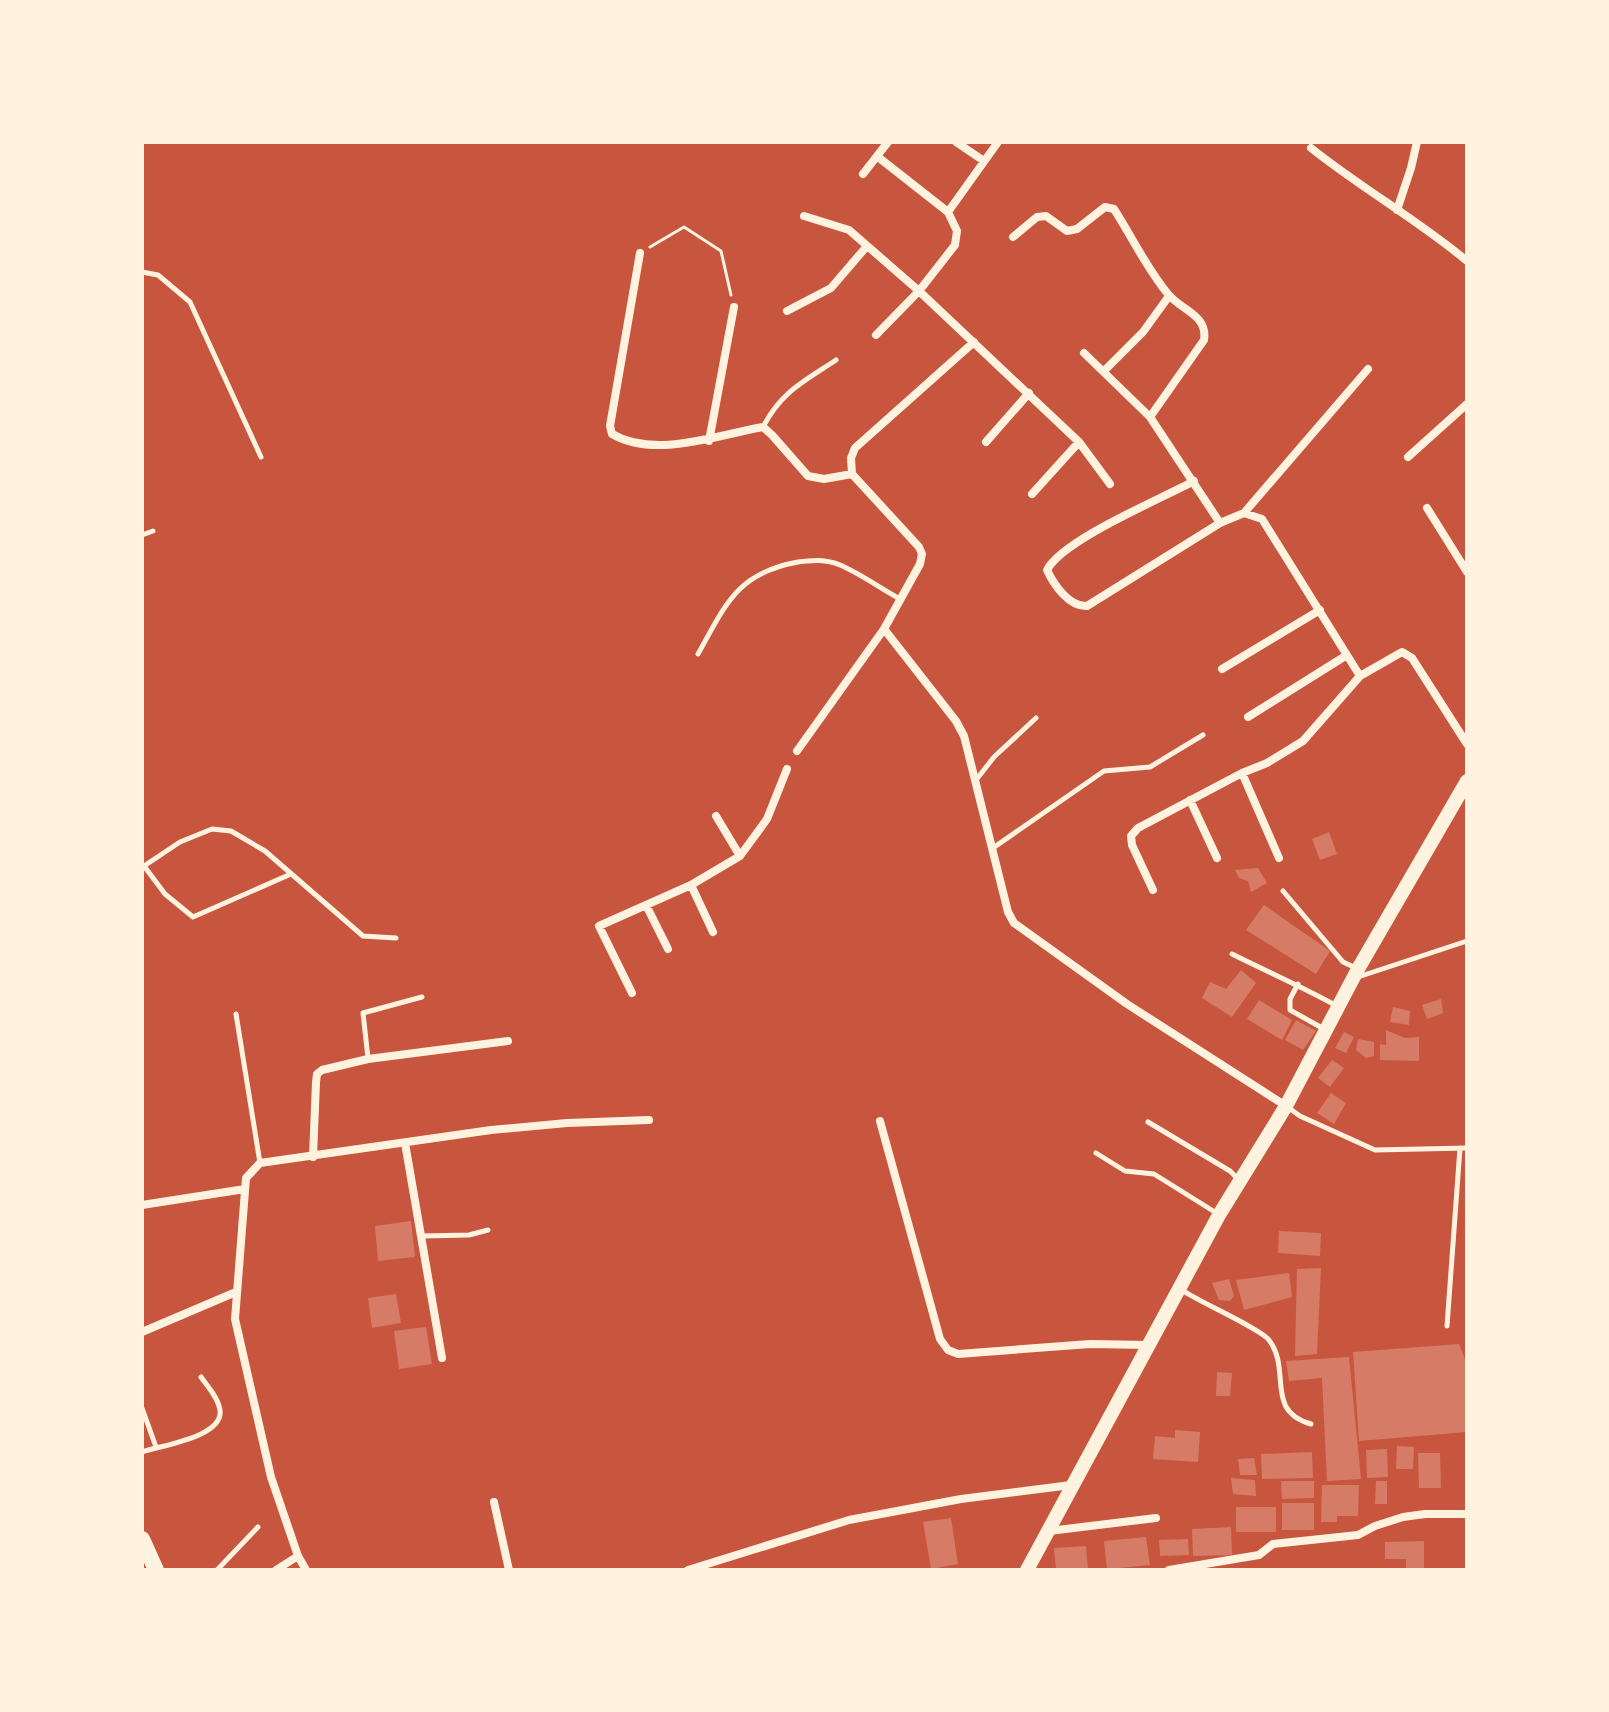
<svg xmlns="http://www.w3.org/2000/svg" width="1609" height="1712" font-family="'IBM Plex Serif',serif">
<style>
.building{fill:#d67c66}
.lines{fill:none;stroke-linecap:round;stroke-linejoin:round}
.path{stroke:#fff3e0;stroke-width:3}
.service{stroke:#fff3e0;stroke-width:5}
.minor{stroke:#fff3e0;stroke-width:8}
.secondary{stroke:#fff3e0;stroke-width:14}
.trunk{stroke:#fff3e0;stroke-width:16}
</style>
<rect width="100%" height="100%" fill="#c8553d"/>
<path class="building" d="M1329,832L1337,854L1320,860L1312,839Z
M1258,868L1267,883L1251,892L1248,881L1239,878L1235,870Z
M1264,905L1330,951L1316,974L1246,930Z
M1241,970L1256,983L1232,1017L1202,998L1210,982L1226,989Z
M1441,999L1443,1013L1427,1019L1422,1005Z
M1259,1000L1292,1020L1282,1040L1247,1019Z
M1393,1007L1410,1011L1409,1025L1390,1022Z
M1296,1020L1316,1031L1303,1050L1285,1040Z
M1386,1030L1405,1038L1419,1037V1061L1380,1060V1044L1386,1045Z
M1344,1032L1354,1037L1346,1053L1335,1048Z
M1358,1039L1374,1042V1056L1366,1058L1356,1050Z
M1332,1060L1344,1068L1330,1087L1318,1078Z
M1331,1093L1346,1103L1334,1124L1317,1113Z
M411,1221L415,1257L378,1261L375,1226Z
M1279,1231L1321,1233L1320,1256L1278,1253Z
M1321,1268L1317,1354L1295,1356L1297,1269Z
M1289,1273L1292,1297L1244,1310L1236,1280Z
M1229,1279L1234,1296L1230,1301L1219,1300L1212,1283Z
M396,1294L401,1323L372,1328L368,1298Z
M426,1327L432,1364L399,1369L394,1331Z
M1459,1344L1467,1364V1432L1359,1441L1353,1352Z
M1349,1357L1361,1479L1327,1481L1322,1378L1289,1381L1286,1361Z
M1217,1372L1232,1373L1230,1396H1216Z
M1175,1430L1200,1432L1198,1462L1153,1459L1155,1436L1175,1438Z
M1397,1446L1414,1447L1413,1469H1396Z
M1387,1449L1388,1477L1367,1478L1366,1450Z
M1312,1452L1313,1478L1262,1479L1261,1454Z
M1418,1453H1440L1441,1488H1419Z
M1254,1458L1257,1475H1240L1238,1459Z
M1231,1478L1255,1480L1256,1496L1233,1494Z
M1281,1481H1314V1498L1282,1499Z
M1376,1481H1387V1504H1375Z
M1322,1485H1359L1358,1516H1337V1522H1321Z
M1282,1503H1314V1530H1282Z
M1236,1507H1276V1532H1236Z
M951,1518L958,1564L931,1569L923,1522Z
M1231,1527L1232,1555L1193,1556L1192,1529Z
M1146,1537L1150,1565L1107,1569L1104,1541Z
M1188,1539L1189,1555L1160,1556L1159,1540Z
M1424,1541V1570H1406V1559H1385V1542Z
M1086,1546L1088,1570H1056L1054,1548Z"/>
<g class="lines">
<path class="path" d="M650,247L684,227L721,251L731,295"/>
<path class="service" d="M142,272L158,275L190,302L261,457
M763,427C782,391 803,382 836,360
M142,535L153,531
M698,654C726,604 737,573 798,562C812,560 826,559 840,565C861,574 880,588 900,599
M976,780L994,757L1036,718
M993,848L1104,771L1150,767L1203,735
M142,865L144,866L180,842L212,829L231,831L265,851L363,936L396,938
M144,866L165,894L193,917L291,874
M1283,891L1343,962L1356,968
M1232,954C1268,972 1303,987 1337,1006
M1358,977L1467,941
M1298,984L1290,999V1010L1324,1029
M236,1014L260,1163
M368,1058L363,1013L422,997
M1286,1106L1300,1116L1375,1150L1467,1148
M1148,1122L1230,1171L1238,1179
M1096,1153L1125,1171L1154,1174L1218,1214
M421,1236L469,1235L488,1230
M1182,1290C1199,1302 1261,1329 1269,1340C1292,1370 1264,1411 1311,1424
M1447,1326L1460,1148
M142,1408L156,1447
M142,1452C162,1445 224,1437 220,1410C218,1397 207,1386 201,1377
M217,1570L258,1527"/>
<path class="minor" d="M956,142L984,161
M1311,148C1361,188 1418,220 1467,261
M863,174L888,142
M1397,210L1411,168L1417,142
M948,212L998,142
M804,216L849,230L919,291L1079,442L1110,484
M1013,237L1037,217L1046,216L1067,231L1077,229L1105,207L1114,209C1132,237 1147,269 1168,294C1182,311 1208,315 1204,340L1150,417
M640,253L610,426L612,434C655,459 717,435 763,427L772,435L808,476L824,479L852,474L919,547L922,554L920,564L884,629L797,751
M787,311L831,288L867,246
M876,335L919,291L955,245L957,231L948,212L878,157
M1084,353L1150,417L1220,523L1244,513L1262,519L1360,676
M1104,371L1143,332L1169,296
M709,441L734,307
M986,442L1029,393
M1408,457L1467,404
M852,474L851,458L855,448L974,342
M1194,481C1161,499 1062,540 1047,570C1054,585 1069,607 1087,606L1220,523
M1032,494L1079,442
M1427,508L1467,572
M1244,513L1368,369
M884,629L956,721L964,736L1008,912L1014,923L1127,1004L1286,1106
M1222,669L1320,610
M1248,717L1347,655
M1242,773L1279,858
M1190,800L1217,858
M716,816L740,856
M691,885L713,932
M1153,890L1132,845L1131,836L1138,828L1242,773L1267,763L1303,741L1360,676L1402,652L1412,658L1467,744
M646,905L668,949
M632,993L599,926L691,885L740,856L767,819L787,769
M880,1121L940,1339L948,1350L958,1354L1090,1344L1149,1345
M405,1143L442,1358
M313,1157L316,1082L317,1074L322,1070L368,1059L508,1041
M142,1205L245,1189
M142,1332L236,1292
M494,1502L509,1570
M1049,1531L1156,1518
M276,1570L298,1556
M306,1570L298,1556L271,1477L235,1319L246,1178L260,1163L491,1130L567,1123L649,1120
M688,1570L849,1520L961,1499L1071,1485
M1169,1570L1259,1555L1273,1544L1358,1535L1375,1526L1403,1517L1425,1514H1467"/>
<path class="secondary" d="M1027,1570L1219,1215L1286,1106L1358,969L1467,781"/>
<path class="trunk" d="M142,1539L156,1570"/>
</g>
<rect width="1609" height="1712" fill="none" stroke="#fff3e0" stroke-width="288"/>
</svg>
